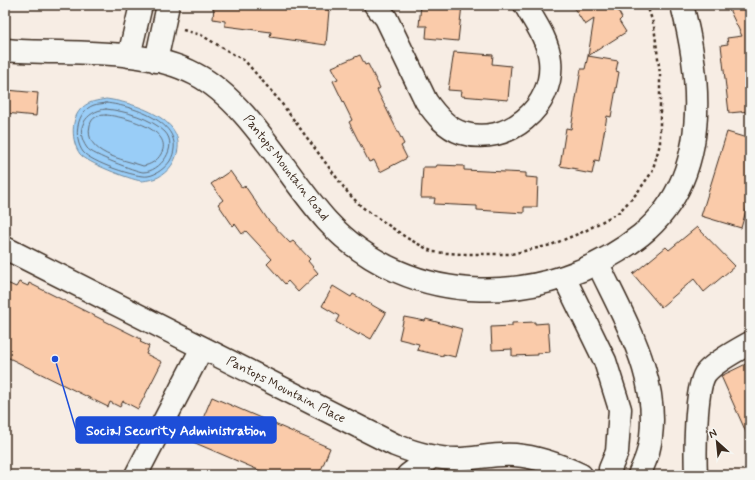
<svg xmlns="http://www.w3.org/2000/svg" width="755" height="480" font-family="Mynerve,sans-serif">
<style>
.water{fill:#99cdf7;stroke:#738ca0}
.lines{fill:none;stroke-linecap:round;stroke-linejoin:round}
.shore{stroke:#616b75;stroke-width:1}
.building{fill:#facbaa;stroke:#3b2a1e}
.minor-casing{stroke:#3b2a1e;stroke-width:25}
.path{stroke:#3b2a1e;stroke-width:2.5;stroke-dasharray:3 3;stroke-linecap:butt}
.minor{stroke:#f6f6f2;stroke-width:22}
.labels{text-anchor:middle;dominant-baseline:central;stroke-width:3.5;stroke-linejoin:round;paint-order:stroke}
.street-label{font-size:13px;fill:#3b2a1e;stroke:#f6f6f2}
.leader{fill:none;stroke:#1d4ed8;stroke-width:1.5}
.callout-dot{fill:#1d4ed8;stroke:#f6f6f2;stroke-width:1.5}
.callout{fill:#1d4ed8;stroke:#1d4ed8;stroke-width:1.5}
.callout-label{font-size:14px;text-anchor:middle;font-weight:bold;fill:#fff}
</style>
<rect width="100%" height="100%" fill="#f7ede4"/>
<filter id="ink" filterUnits="userSpaceOnUse"><feTurbulence type="fractalNoise" baseFrequency=".025" numOctaves="2"/><feDisplacementMap in="SourceGraphic" scale="8" xChannelSelector="R" yChannelSelector="G"/><feConvolveMatrix kernelMatrix="1 2 1 2 8 2 1 2 1" color-interpolation-filters="sRGB"/></filter>
<g filter="url(#ink)">
<path class="water" d="M106,99C137,103 196,122 173,163C170,169 160,178 153,179C149,180 144,181 141,181C129,179 87,163 80,154C71,142 70,117 83,107C90,101 97,101 106,99Z"/>
<g class="lines">
<path class="shore" d="M106,103C134,106 190,124 170,161C165,168 156,175 148,176C136,178 91,162 83,152C73,138 76,111 94,105C97,104 102,104 106,103Z
M106,109C125,111 151,118 165,132C179,147 160,172 143,172C135,171 92,155 87,148C74,130 85,111 106,109Z
M106,115C123,116 175,130 161,154C157,161 150,165 143,166C123,159 83,154 90,125C92,117 98,115 106,115Z"/>
</g>
<path class="building" d="M214,5H318V8L329,10L326,45L270,37L271,32L225,26V21L213,19Z
M421,5H462L458,41L426,38L427,26H419Z
M572,5H615L622,18L619,21L626,32L588,56L594,19L585,25Z
M727,5H750V111L729,113L721,45L728,44L727,38L742,36Z
M454,52L493,55L492,64L511,66L508,100L461,96L462,91L448,90Z
M360,55L365,65L368,64L380,88L377,90L404,144L401,146L407,158L380,172L374,160L369,162L349,122L352,120L333,81L338,79L332,67Z
M588,56L618,61L616,71L619,72L611,117L607,116L599,161L595,160L592,174L576,171L577,169L560,166L566,128L571,129L581,69H585Z
M7,90L38,93L36,116L5,113Z
M727,132L750,139V197L741,228L701,216Z
M437,165L464,166V170L526,173V177L538,178L537,207H524V213L477,210V206L434,204L435,198H421L423,167H436Z
M230,171L242,188L245,186L268,220L290,243L293,241L310,259L308,261L318,273L298,292L288,281L285,284L267,264L272,259L246,231L242,234L235,224L233,226L218,204L223,200L211,184Z
M697,227L735,266L704,292L694,279L661,307L633,274L666,247L669,250Z
M5,282L16,287L19,282L28,286L29,283L141,339L140,342L149,346L146,354L162,362L138,409L123,401L120,407L110,402L108,407L5,356Z
M333,286L351,297L353,294L386,313L371,339L360,333L359,335L336,322L339,316L322,306Z
M404,317L425,321L426,319L462,329L455,357L443,354V356L417,350L419,344L399,339Z
M535,322V324L548,323L550,352L538,353V355L512,356V349L492,350L491,327L512,326V323Z
M750,362V441L721,376Z
M212,397L330,448L319,475H270L193,442Z"/>
<g class="lines">
<g class="minor-casing">
<path id="minor" d="M375,5L386,18L426,101C435,114 446,128 462,133C507,147 555,107 550,60C548,40 535,22 525,5
M5,50C64,55 142,46 195,74C248,101 286,176 327,221C410,311 548,309 641,235C710,179 702,82 682,5
M129,56L141,5
M156,61L168,5
M5,248L395,445C415,453 435,459 457,459C476,459 495,453 515,455C538,457 560,465 581,475
M598,264C625,321 665,386 648,452C646,460 642,468 639,475
M564,277L605,361L620,409L617,452L610,469L611,475
M136,475L202,348
M408,475L432,457
M696,475C695,455 695,390 705,374C712,364 739,349 750,343"/>
</g>
<path class="path" d="M183,30L201,35L245,61L279,100L348,193L362,207L407,238L433,252L461,254H511L551,245L585,231L619,212L637,193L652,172L660,144V74L654,26L647,5"/>
<use href="#minor" class="minor"/>
</g>
</g>
<g class="labels">
<g class="street-label">
<text transform="translate(286 168) rotate(52)">Pantops Mountain Road</text>
<text transform="translate(286 390) rotate(27)">Pantops Mountain Place</text>
</g>
</g>
<path class="leader" d="M55 359L76 430"/>
<circle class="callout-dot" cx="55" cy="359" r="4"/>
<rect class="callout" x="76" y="417" width="200" height="26" rx="4"/>
<g class="callout-label">
<text x="176" y="435">Social Security Administration</text>
</g>
<rect width="755" height="480" fill="none" stroke="#f6f6f2" stroke-width="20"/>
<rect x="10" y="10" width="735" height="460" fill="none" stroke="#3b2a1e" stroke-width="1.5" filter="url(#ink)"/>
<g transform="translate(717 442) rotate(333)" stroke="#f6f6f2" stroke-width="3" paint-order="stroke">
<path d="M0-3L7 15L0 10L-7 15Z" fill="#3b2a1e"/>
<text y="-6" font-size="11" font-weight="bold" text-anchor="middle" fill="#3b2a1e">N</text>
</g>
</svg>
